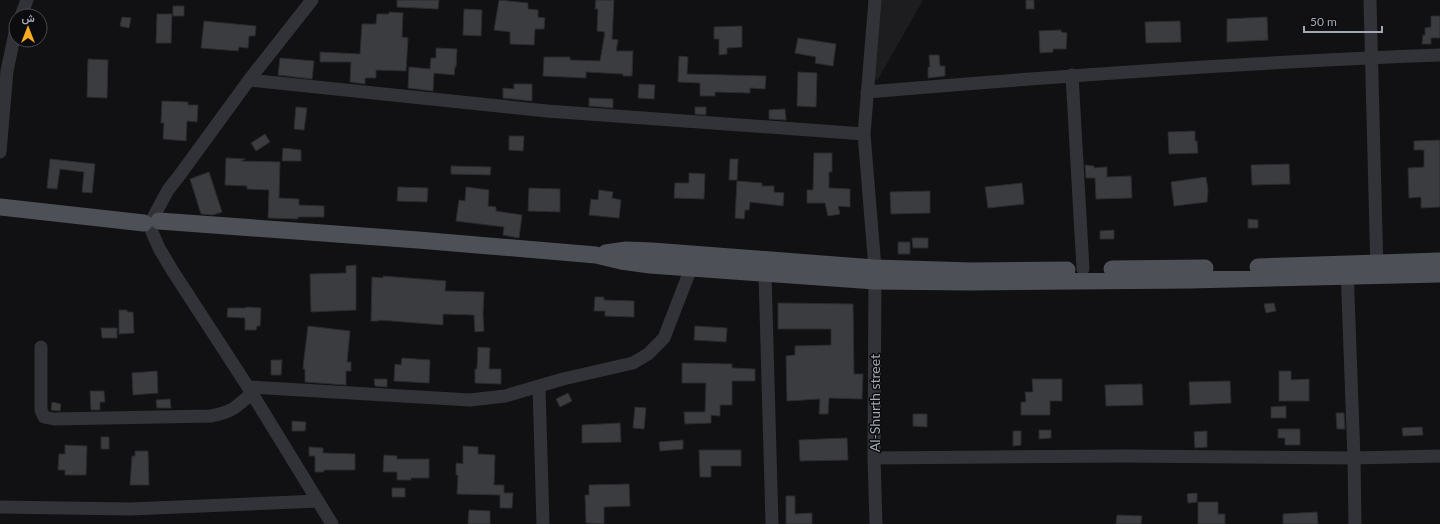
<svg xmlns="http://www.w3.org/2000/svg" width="1440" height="524" font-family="Lato,Vazirmatn,sans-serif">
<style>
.built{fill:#1d1d20}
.building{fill:#3b3c40;stroke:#2b2b2f}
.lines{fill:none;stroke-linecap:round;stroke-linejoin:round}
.minor{stroke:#323338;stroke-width:13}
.major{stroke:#4e5057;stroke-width:17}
.labels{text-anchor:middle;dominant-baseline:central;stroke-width:3;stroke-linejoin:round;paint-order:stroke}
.street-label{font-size:14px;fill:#a2a8b4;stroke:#0c0c0e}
</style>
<rect width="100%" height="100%" fill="#111113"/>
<path class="built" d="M876,0H923L877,81L868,70Z"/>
<path class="building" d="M397,0H439L438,9L397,7Z
M499,0L528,3V9L538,10V17L545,18L544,29H535L534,45L510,44V32L494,30Z
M596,0H614L612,39L618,40L616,51H633L632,76H623V74L586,72V78L543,76L544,57H570V60L600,61L605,32L597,31L598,9H595Z
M1026,0H1034V9H1026Z
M173,6H184V16H173Z
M464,9L482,10L481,36L463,35Z
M389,12L403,13L402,37L408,38L406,71L376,70V78H365V84L350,82L351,62H320V52L360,54L362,24H376L377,14H389Z
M157,14H172L171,43H156Z
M1431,16H1440V38H1431V44H1422L1423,35H1425V28L1431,27Z
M122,17L131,18L129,28L120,26Z
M1267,17L1268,40L1227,42V19Z
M204,21L256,26L255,36H249L248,48L239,47L238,51L201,48Z
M1180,21L1181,42L1146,43L1145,22Z
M742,26V47L727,48V54L719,55V39H714V27Z
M1061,30V32L1067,33L1066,49H1053V52L1040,53L1039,31Z
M798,38L836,44L833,66L815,63L816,57L795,53Z
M436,48L457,49L456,67H455L454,75L434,73L433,91L408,88L409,67L430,69L431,58H436Z
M929,55H939L940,66H945V76L928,78V67H930Z
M679,56L688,57L687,74L766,76L765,89L750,88V93L715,92V96H700V83L678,82Z
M280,58L314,61L312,79L278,75Z
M88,59L108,60L107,98L87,97Z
M798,72L817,73L816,107L797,106Z
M514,84H532V101L503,98V88L514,89Z
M639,84L655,85L654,99L638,98Z
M589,98L613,99V108L589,106Z
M162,101L188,102V105H198L197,122L187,121L186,141L163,139L164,123H161Z
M296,107L307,108L304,130L294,129Z
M695,107H706V115L695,114Z
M785,109L786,120L769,119V110Z
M1195,131V141H1197L1198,153L1169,154L1168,132Z
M265,134L270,142L256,151L251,143Z
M509,136H524L523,151L509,150Z
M1440,140V207L1421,208V197L1409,198L1408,168L1424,167V150H1414V141Z
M283,148L301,150V161H282Z
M814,153H832V172H829V188L850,189V207L838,206L840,214L828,216L825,203H807V190H813Z
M226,158L245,159L241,161L280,162L279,198L299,199V205L324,206V217H298V219L268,218L269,190L247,189V186L225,185Z
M50,159L95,164L92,193L82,192L84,172L60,169L57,189L47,188Z
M730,159H738L737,180H729Z
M1289,164L1290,184L1252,185L1251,165Z
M1085,165L1094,166V168L1107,167V177L1131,176L1132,198L1096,199L1095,178H1086Z
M451,166L491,167L490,175L451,174Z
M209,172L222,212L213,215L201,214L190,179Z
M689,173L705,174L704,199L674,198L675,183H689Z
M1206,177L1208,190L1207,202L1174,206L1171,182Z
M737,181L762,183V186H774V192L784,193L783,206L750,202L749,210H745L744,219L735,218Z
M1022,183L1024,204L988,208L985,187Z
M398,187L428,188L427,202L397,201Z
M466,187L489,190L488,206L496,207V211L522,215L519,238L503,235L504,227L456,221L459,200L465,201Z
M529,188L560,189V212L528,211Z
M599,190L613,192L612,198L621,200L619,218L589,215L591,199L598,200Z
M930,191V213L891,214L890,192Z
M1248,219L1258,220V228H1248Z
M1114,230V239H1100V231Z
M912,238H928V248H913Z
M898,242H910V254H898Z
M356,265V310L311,312L310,274L346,273V266Z
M383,276L446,281L445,291L484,292L483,315L484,331L475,332L474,315L443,314V325L379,320V321H371L372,277L383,278Z
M595,297H604V300L634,301V317L605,316V311H594Z
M778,303L853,304L854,374H863L862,399L829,398L828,414H819L820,399L787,401L786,356L795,355V346L831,345V329H778Z
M1274,303L1276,311L1266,313L1264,304Z
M246,307L261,308L260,326H257L256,330H245V318L227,317L228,308H246Z
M119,310H127V312H133L134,333L119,334Z
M308,326L350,331L347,362H351V371H346V385L305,382V369H303L304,359Z
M695,326L727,328L726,342L694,340Z
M101,328H117V338H102Z
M478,347L490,348L489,369H501V384L475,383V369H477Z
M402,358L430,360L429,383L394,381L395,364L401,365Z
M271,360H282L281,375H271Z
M682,363L732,364V368L755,369V381H732V405H720V416L711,415V423L685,424L684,412H705L706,383H682Z
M157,371L158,393L133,395L132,373Z
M1279,371H1291V380L1309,379V401H1279Z
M374,379H387V387L375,386Z
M1032,379H1062V401H1050V415H1021V402H1026L1025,392H1033Z
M1230,381L1231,403L1190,405L1189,382Z
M1142,384L1143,405L1106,406L1105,385Z
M90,391H104L105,402H100V410H91Z
M568,393L572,401L560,407L556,399Z
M170,399L171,408H157L156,400Z
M52,402L61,404L60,411L51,410Z
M1286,406V418H1271V407Z
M635,407L646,408L644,429L633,428Z
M1336,413H1344L1345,429H1337Z
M913,414H927V427L913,426Z
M292,421L306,422L305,431H292Z
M620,423L621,442L582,443V425Z
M1422,427L1423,435L1403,436L1402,428Z
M1278,429H1300V445H1285V438H1278Z
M1039,430H1051V438L1039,439Z
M1013,431H1021V445L1013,446Z
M1207,431V447L1195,448L1194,432Z
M101,437H109V449H101Z
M847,438L848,460L800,461L799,440Z
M683,440V449L660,451L659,442Z
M65,445L87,446L86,475H65V470H58L59,454H65Z
M463,446L478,447V454L495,455L494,485H504V493H513L512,508H500V495L457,494L458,475H456V463L463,464Z
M309,447L323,448V453L355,454V470H324V472H315V456H309Z
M699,450H741V466H711V477H700Z
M135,451H148L149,485H130L132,456H135Z
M384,455L397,456V459H429V478H411V480H397V472H383Z
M629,484L630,506L604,507V524L586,523L585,495H589V485Z
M392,488H405V497H392Z
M1197,493V502L1188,503L1187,494Z
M786,496H795V514L812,513V524H786Z
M1198,502H1218V514H1225V524H1198Z
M469,510L490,511V524H468Z
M1317,512L1318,524H1283V514Z
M1117,515L1142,516L1141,524H1116Z"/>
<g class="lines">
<path class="minor" d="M875,0L864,134L875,268L874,458L876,524
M1370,0L1377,272
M21,16L27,0
M1072,75L1083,269
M249,80L547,111L864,134
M867,92C1058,76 1249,62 1440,55
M0,152L7,71L16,28
M154,216L168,190L179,176L249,80L312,0
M152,232L159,248L172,270L248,387L332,524
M1347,268L1354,458L1355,524
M765,274L772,524
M41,347V410L44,417L54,419L211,416C232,412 237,407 252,393
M248,387L470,400L505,396L563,379L633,363L648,354L664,338L691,268
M539,387L543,524
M874,458L1122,456L1354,458L1440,456
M0,507L130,509L318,501"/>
<path class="major" d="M0,207L144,223
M159,221L418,240L596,255L621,261L650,265L875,281L969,282L1191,280L1440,274
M606,253L626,250L652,251L875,268L971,271L1067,270
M1258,267L1440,261
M1112,269L1205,268"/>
</g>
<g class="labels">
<g class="street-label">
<text transform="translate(874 403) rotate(-90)">Al-Shurth street</text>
</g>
</g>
<g transform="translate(28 28)"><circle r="19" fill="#0c0c0e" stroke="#484a50"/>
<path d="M0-3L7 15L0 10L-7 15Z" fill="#f9ab23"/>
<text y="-6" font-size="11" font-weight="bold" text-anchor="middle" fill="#a2a8b4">ش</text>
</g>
<path d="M1304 26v6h78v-6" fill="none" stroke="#a2a8b4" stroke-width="2"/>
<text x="1310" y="26" font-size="12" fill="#a2a8b4" stroke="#0c0c0e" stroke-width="3" paint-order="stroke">50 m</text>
</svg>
